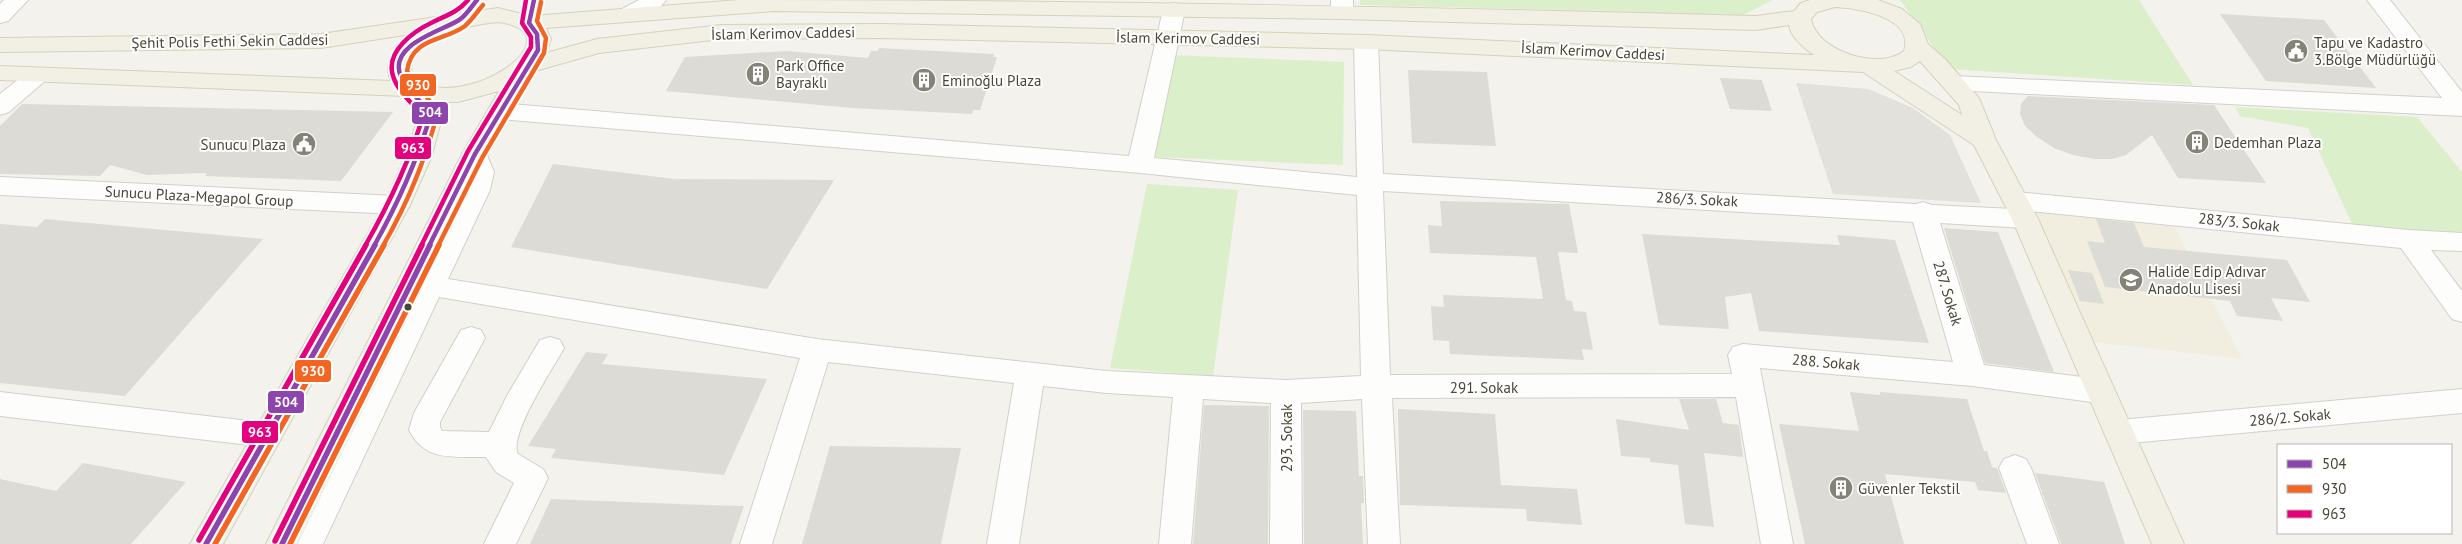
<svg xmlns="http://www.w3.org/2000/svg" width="2462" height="544" font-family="'PT Sans',sans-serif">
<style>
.education{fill:#f1eedf}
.green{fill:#dcefcb}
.parking{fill:#e2e1dc}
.building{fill:#dddbd5}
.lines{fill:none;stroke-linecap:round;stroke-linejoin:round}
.minor-casing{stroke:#d1d0ca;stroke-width:2}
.major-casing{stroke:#d6d1b9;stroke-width:2}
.minor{fill:#fdfdfc;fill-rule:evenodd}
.major{fill:#f2f0e4;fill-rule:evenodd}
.bus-1-far1-casing{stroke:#fff;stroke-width:8}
.bus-1-casing{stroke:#fff;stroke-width:9}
.bus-2-far1-casing{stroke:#fff;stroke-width:8}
.bus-2-casing{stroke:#fff;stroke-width:9}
.bus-3-far1-casing{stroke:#fff;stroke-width:8}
.bus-3-casing{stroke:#fff;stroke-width:9}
.bus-1-far1{stroke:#8e44ad;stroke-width:4.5}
.bus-1{stroke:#8e44ad;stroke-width:5.5}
.bus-2-far1{stroke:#f26522;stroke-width:4.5}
.bus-2{stroke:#f26522;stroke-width:5.5}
.bus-3-far1{stroke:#e5007d;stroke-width:4.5}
.bus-3{stroke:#e5007d;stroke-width:5.5}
.bus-dot{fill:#4a4537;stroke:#fff;stroke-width:2}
.labels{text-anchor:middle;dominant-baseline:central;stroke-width:4;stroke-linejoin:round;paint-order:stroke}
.street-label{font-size:15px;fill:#4a4537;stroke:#fff}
.poi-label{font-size:15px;fill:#4a4537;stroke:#fff;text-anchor:start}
.line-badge{stroke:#fff;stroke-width:2}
.badge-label{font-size:14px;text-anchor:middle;font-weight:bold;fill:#fff}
</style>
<rect width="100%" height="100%" fill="#f3f2ed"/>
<path class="education" d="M2030,206L2170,218L2242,359L2084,341Z"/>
<path class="green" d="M1360,0H1773L1743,15L1716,16L1615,11L1360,5Z
M1900,0H2139L2193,85L1949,69Z
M1171,55L1344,62L1343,165L1155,157Z
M2235,107L2417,117L2462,172V234L2354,228L2308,128L2240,116Z
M1147,184L1238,190L1213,376L1110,368Z"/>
<path class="parking" d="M1796,83L1868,89L1913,108L1950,135L1981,203L1833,194Z"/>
<path class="building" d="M2220,14L2324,20L2376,88L2266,81Z
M879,48L994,54L993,57H997L980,110H973L972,114L852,108L666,91L685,57L787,51L868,58L871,51H878Z
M1408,70L1487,72L1496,146L1412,143Z
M1720,78L1762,80L1772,111L1730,109Z
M2028,96L2214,105L2266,183L2178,178L2152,135L2126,155L2112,159H2094L2073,155L2054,148L2037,137L2025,126L2020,114L2021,104Z
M22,104L393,112L341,181L205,176L207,173L147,175L110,165L100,176L0,174V126Z
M553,164L674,179L834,180L767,289L511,247Z
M1440,201L1569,204L1578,253L1558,252L1566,300L1572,301L1574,311L1586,312L1593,350L1582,349L1584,360L1450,354L1449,341L1433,340L1431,306L1444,307L1443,295L1543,299L1536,257L1430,253L1428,225L1442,226Z
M45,219L121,226L263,239L125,396L0,383V224L37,227Z
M2096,219L2134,223L2144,247L2287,260L2310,302L2271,298L2283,321L2237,316L2230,301L2105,287L2087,241L2105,243Z
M1944,228L1998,232L2054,372L1985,363Z
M1642,234L1840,245L1837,235L1895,240L1929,343L1759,331L1751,293L1725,297L1729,329L1659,325Z
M2068,270L2092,273L2104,304L2080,301Z
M586,352L608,354L602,364L767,379L724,475L551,458L556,449L528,446Z
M1850,392L1880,395V392L1967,399L1984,451H1987L1992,467L1997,468L2006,493L1978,490L1975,482L1885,474L1904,544H1805L1779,424L1859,431Z
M1679,399H1716L1723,423L1739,425L1743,457L1704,453L1714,527L1685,524L1678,465L1650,462V458L1621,456L1616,419L1689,430Z
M1204,405L1269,406L1268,544H1193Z
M1398,409L1495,414L1501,485L1577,489L1582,525L1527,521L1526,509L1400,505Z
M1303,410L1356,411L1359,476H1363L1364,503H1361L1363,544H1304Z
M830,446L961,448L941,544H802Z
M83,463L186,482L131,544H0V479L56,491Z
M2035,473L2104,482L2125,544H2061Z
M551,499L705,505L744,506L731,544H530Z"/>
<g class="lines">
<g class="minor-casing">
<path id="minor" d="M4,0H28L8,21L0,23V4Z
M639,0H666C658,12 633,24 618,21L615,16L618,11Z
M1331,0H1353V12L1350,17L1342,19L1334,17L1331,12Z
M2367,0H2390L2462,92V116L1953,90L1945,88L1941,83L1945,78L1953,76L2442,98Z
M1174,3L1182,5L1185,10L1154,158L1357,177L1354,42L1358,37L1366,35L1374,37L1378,42L1383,174L1916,204L1923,202L1932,205L2013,209L2007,207L2003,201L2007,195L2016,192L2409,230L2462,233V251L2431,250L2462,291V322L2452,319L2401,248L2030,211L2034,213L2038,219L2034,225L2025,228L1940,223L1984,365L2099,379L2110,383L2114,391L2110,399L2099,403L1972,386L1760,368L1793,544H1761L1736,397L1392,398L1400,544H1368L1362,399L1301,403L1302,544H1270L1271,403L1203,399L1191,544H1159L1173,397L1107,393L1043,386L1019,544H987L1014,383L828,362L772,544H740L800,358L439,297L323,544H291L464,190L468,172L462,154L466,148L475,146L484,148L494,172L490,190L448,279L817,339L1107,371L1286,380L1361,376L1357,195L1140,173L500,119L491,116L488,111L491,106L500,103L1129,156L1163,10L1166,5ZM1383,191L1913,222L1953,362L1743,344L1733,347L1728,355L1732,374L1390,375Z
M38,68L46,70L50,75L46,80L9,112L0,115V94L30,70Z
M0,177L397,196L406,199L410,205L406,211L397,214L0,195Z
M471,327L481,330L485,338L440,422V427L442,431L489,432L508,394L540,340L550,337L560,340L564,348C554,367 508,435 518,454L543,469L548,478L516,544H484L514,483L496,472L486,457C454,456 426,463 409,430L414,413L461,330Z
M2462,389V413L2119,444L2108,441L2104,432L2108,423L2119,420Z
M0,392L267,423L278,426L282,435L278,444L267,447L0,416Z
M2015,455L2026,459L2031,468L2059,544H2027L1999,468L2004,459Z"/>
</g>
<g class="major-casing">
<path id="major" d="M739,0C1078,0 1417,7 1756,16L1794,11L1801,3L1810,0H1878L1902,9L1920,24L1928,44L1945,59L1979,98L1996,140L2038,219L2184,544H2152L2012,219L1974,145L1863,72L1366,49L882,38L721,39L599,53L535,71L488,154L298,544H266L462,154L499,91L458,102H435L443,114L431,158L410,205L223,544H190L384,205L405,158L419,115L405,96L0,80V66L391,81C382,64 397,44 411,34L321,48L0,52V38L321,34L498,8L531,16ZM1835,7C1857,8 1915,17 1904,51C1879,71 1816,51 1811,19L1817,12ZM774,11L1342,19L1756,30L1789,25C1791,38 1804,48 1814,55L1366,35L882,24L721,25L597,39L546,53L551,39L546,28ZM498,22C581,33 464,116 413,78C399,38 472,24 498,22ZM1920,61L1959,105L1962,115L1894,71L1911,67Z"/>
</g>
<use href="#minor" class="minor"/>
<use href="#major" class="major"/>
<g class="bus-1-far1-casing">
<path id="bus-1-far1" d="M374,246C399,201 416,163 431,114C423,104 403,85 400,74C390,44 442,31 459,20C466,16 472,6 477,0
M429,246L475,154L538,50L537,34L529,23L534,0"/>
</g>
<g class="bus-1-casing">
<path id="bus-1" d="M206,544L375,245
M282,544L430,245"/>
</g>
<g class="bus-2-far1-casing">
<path id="bus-2-far1" d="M383,246C409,200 424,163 438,112L407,71C412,37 443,42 465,26C472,20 477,12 483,5
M438,246L482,158L544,53L546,38L537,21L541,2"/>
</g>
<g class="bus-2-casing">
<path id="bus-2" d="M215,544L384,245
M290,544L439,245"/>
</g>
<g class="bus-3-far1-casing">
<path id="bus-3-far1" d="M365,246C389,204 409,163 423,116C413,104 398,92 393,76C385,51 414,31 433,22C447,15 458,12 468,0
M421,246L468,151L531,47V37L522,23L526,0"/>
</g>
<g class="bus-3-casing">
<path id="bus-3" d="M199,540L366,245
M275,541L422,245"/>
</g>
<use href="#bus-1-far1" class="bus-1-far1"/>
<use href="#bus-1" class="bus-1"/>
<use href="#bus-2-far1" class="bus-2-far1"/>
<use href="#bus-2" class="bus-2"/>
<use href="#bus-3-far1" class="bus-3-far1"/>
<use href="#bus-3" class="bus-3"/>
</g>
<defs>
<g id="civic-disc" transform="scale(1.25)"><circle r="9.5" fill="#858277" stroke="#fff"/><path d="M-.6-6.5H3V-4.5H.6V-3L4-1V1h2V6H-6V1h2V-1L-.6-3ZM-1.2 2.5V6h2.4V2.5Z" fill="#fff"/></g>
<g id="building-disc" transform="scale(1.25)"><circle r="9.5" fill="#858277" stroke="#fff"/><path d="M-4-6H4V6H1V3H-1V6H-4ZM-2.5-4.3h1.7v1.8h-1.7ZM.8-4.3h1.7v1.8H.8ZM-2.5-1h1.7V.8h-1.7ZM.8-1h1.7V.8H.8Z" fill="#fff"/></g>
<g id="school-disc" transform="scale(1.25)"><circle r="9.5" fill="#858277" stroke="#fff"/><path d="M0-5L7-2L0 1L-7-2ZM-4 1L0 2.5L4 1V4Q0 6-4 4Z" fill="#fff"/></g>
</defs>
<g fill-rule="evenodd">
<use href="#civic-disc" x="2296" y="51"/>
<use href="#building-disc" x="758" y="74"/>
<use href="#building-disc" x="924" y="80"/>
<use href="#building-disc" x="2197" y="142"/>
<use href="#civic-disc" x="304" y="144"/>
<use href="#school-disc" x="2131" y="280"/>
<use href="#building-disc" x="1841" y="488"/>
</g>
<circle class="bus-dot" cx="408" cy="307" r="4.5"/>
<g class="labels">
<g class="street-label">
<text transform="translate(783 33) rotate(-1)">İslam Kerimov Caddesi</text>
<text transform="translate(1188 38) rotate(1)">İslam Kerimov Caddesi</text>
<text transform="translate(230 41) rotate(-1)">Şehit Polis Fethi Sekin Caddesi</text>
<text transform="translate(1593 51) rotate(3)">İslam Kerimov Caddesi</text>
<text transform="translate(199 196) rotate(3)">Sunucu Plaza-Megapol Group</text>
<text transform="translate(1697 199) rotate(3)">286/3. Sokak</text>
<text transform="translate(2239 222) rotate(6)">283/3. Sokak</text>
<text transform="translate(1948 293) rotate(73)">287. Sokak</text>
<text transform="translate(1826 362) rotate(5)">288. Sokak</text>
<text x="1484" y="387">291. Sokak</text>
<text transform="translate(2290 417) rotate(-5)">286/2. Sokak</text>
<text transform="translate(1286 438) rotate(-90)">293. Sokak</text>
</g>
<g class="poi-label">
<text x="2314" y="42">Tapu ve Kadastro<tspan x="2314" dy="17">3.Bölge Müdürlüğü</tspan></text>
<text x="776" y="65">Park Office<tspan x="776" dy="17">Bayraklı</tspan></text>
<text x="942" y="80">Eminoğlu Plaza</text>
<text x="2214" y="142">Dedemhan Plaza</text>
<text x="286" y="144" text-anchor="end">Sunucu Plaza</text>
<text x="2148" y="271">Halide Edip Adıvar<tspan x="2148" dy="17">Anadolu Lisesi</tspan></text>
<text x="1858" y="488">Güvenler Tekstil</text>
</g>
</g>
<g class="line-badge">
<rect x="399" y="73" width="38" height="24" rx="5" fill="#f26522"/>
<rect x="411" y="101" width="38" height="24" rx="5" fill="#8e44ad"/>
<rect x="394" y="136" width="38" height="24" rx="5" fill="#e5007d"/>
<rect x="294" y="359" width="38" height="24" rx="5" fill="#f26522"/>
<rect x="267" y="390" width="38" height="24" rx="5" fill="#8e44ad"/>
<rect x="241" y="420" width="38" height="24" rx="5" fill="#e5007d"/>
</g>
<g class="badge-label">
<text x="418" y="90">930</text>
<text x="430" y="117">504</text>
<text x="413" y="153">963</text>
<text x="313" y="376">930</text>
<text x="286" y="407">504</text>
<text x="260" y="437">963</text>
</g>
<rect x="2277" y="444" width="175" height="90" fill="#ffffff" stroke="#b7b5af"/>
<rect x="2287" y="460" width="25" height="8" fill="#8e44ad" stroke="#b7b5af"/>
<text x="2322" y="469" font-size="15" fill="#4a4537">504</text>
<rect x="2287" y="485" width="25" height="8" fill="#f26522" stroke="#b7b5af"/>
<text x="2322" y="494" font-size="15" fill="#4a4537">930</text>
<rect x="2287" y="510" width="25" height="8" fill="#e5007d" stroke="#b7b5af"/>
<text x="2322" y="519" font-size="15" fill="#4a4537">963</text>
</svg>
